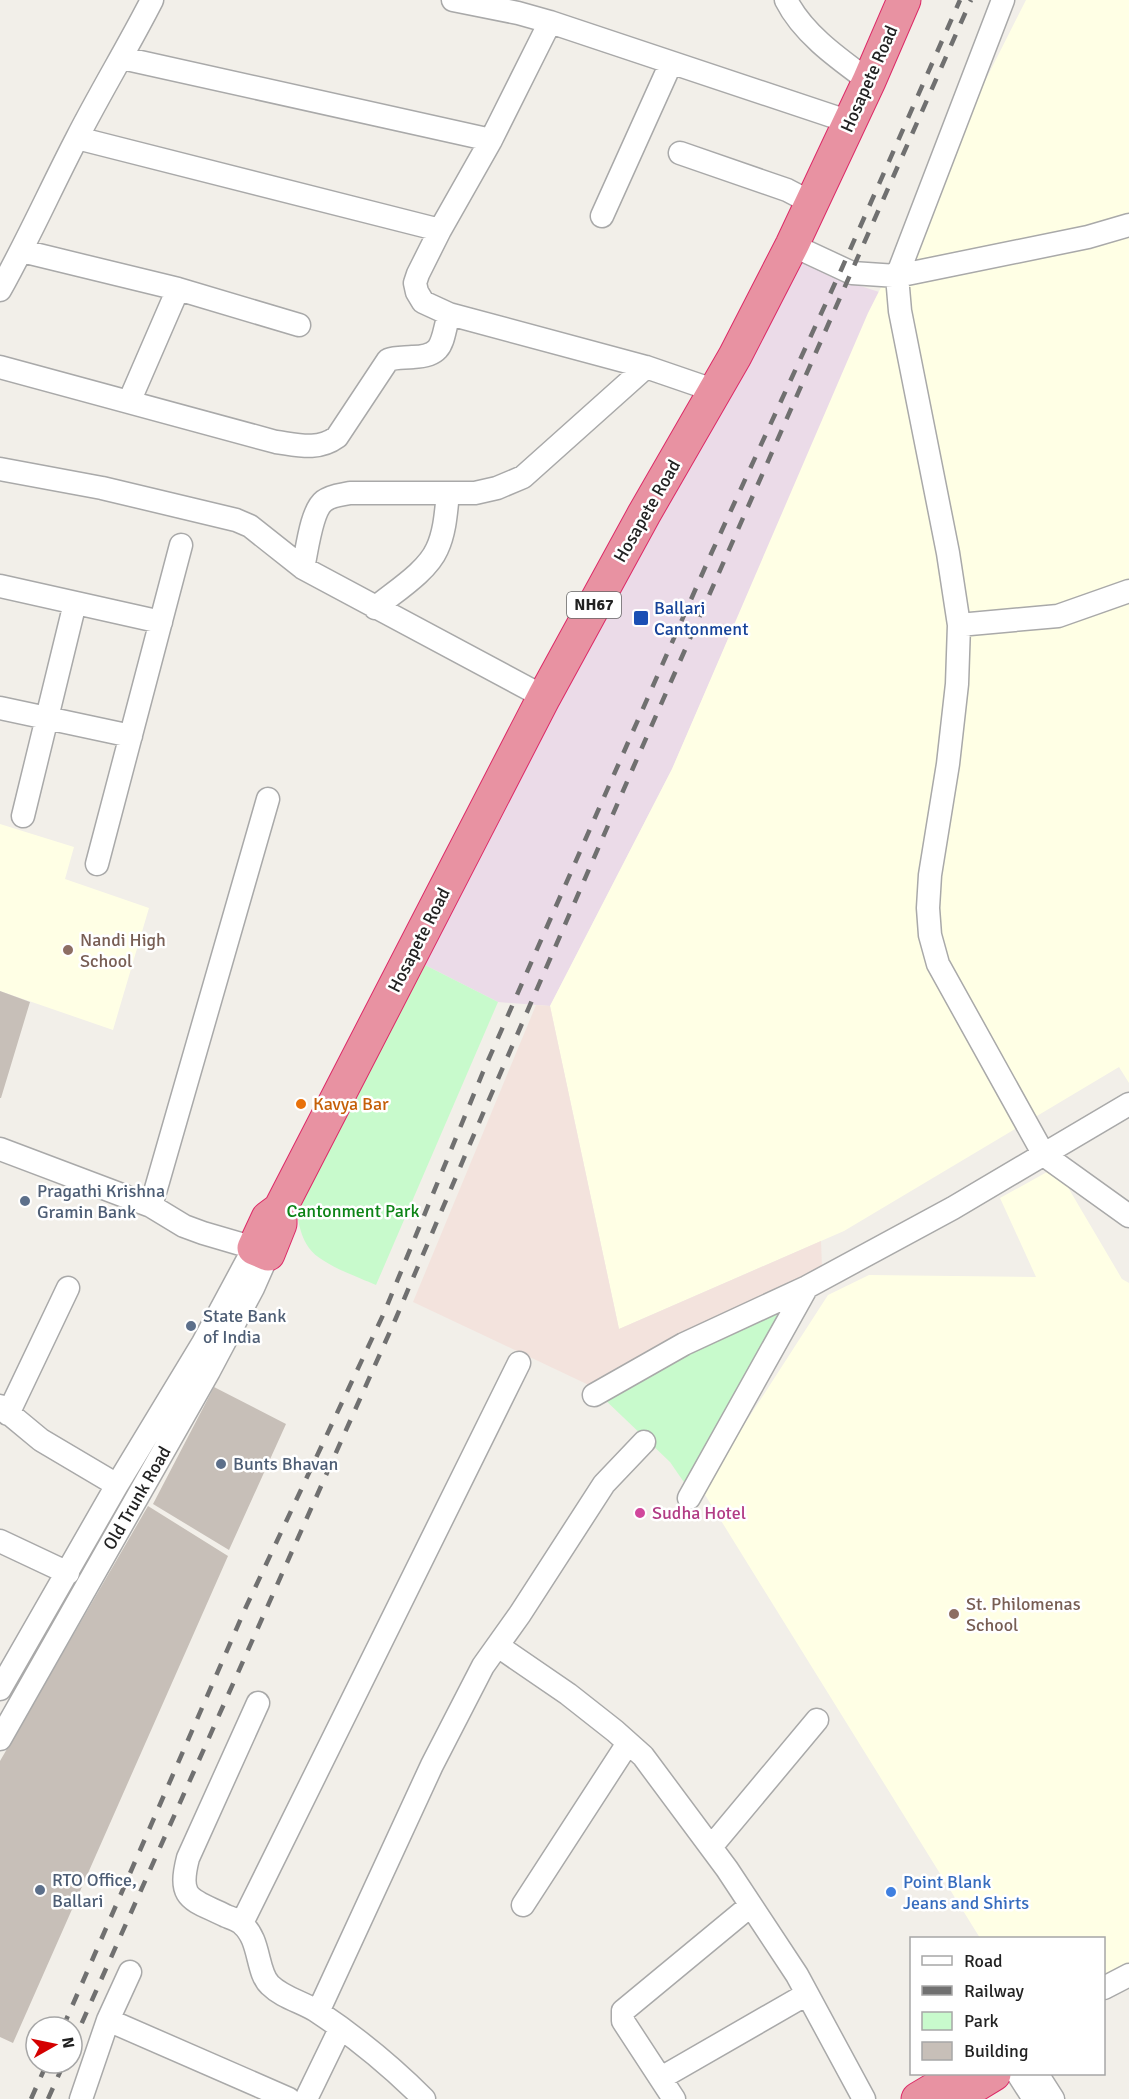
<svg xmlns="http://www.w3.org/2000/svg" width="1129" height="2099" font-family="Signika,sans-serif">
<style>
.industrial{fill:#ebdbe8}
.education{fill:#ffffe5}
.military{fill:#f3e3dd}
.park{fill:#c8facc}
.building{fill:#c7bfb8}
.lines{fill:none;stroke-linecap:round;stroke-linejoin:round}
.minor-casing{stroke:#a9a9a9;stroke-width:25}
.highway-casing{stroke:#dc2a67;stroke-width:35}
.minor{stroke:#fff;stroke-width:22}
.highway{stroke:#e892a2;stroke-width:33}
.rail{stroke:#707070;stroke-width:4.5;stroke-dasharray:12 12;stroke-linecap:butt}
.transit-dot{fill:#1a4fb4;stroke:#fff;stroke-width:2}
.education-dot{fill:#8d6e63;stroke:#fff;stroke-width:2}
.food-dot{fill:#e8710a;stroke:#fff;stroke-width:2}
.service-dot{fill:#5c6f8a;stroke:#fff;stroke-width:2}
.hotel-dot{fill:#d1479c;stroke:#fff;stroke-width:2}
.shop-dot{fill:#3f7fe0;stroke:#fff;stroke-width:2}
.labels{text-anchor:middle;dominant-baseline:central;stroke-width:5;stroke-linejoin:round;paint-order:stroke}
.shield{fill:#fff;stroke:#646464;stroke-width:1.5}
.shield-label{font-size:16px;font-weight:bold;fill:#222}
.street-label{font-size:18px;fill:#222;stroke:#fff}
.transit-label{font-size:18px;fill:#164399;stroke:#fff;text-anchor:start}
.education-label{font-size:18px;fill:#785e54;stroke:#fff;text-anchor:start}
.food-label{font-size:18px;fill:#c56008;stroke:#fff;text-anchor:start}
.service-label{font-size:18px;fill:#4e5e75;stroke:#fff;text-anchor:start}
.park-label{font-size:18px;fill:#0c8416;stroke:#fff}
.hotel-label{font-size:18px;fill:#b23c85;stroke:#fff;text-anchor:start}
.shop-label{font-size:18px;fill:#366cbe;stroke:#fff;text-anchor:start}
</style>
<rect width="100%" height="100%" fill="#f2efe9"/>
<path class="industrial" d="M802,258L827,275L879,292L672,769L550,1006L498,1002L421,963L504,797Z"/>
<path class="education" d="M1026,0H1129V1083L1119,1067L844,1231L619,1329L550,1006L672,769L868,313Z
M0,824L74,847L65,879L149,908L113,1030L0,991Z
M1056,1167L1122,1279L1129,1283V1963L1104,1976V1938H980L702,1490L828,1295L869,1275L1036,1277L1000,1198Z"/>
<path class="military" d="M536,1005L550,1006L619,1329L821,1241L822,1267L593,1387L413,1302Z"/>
<path class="park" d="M421,963L498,1002L376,1285C358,1277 320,1264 309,1248C301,1237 299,1224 296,1211Z
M795,1296L690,1491L670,1462L600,1395Z"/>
<path class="building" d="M0,991L30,1002L1,1098H0Z
M214,1387L286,1424L229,1550L153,1504Z
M148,1506L228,1556L13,2043L0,2037V1761Z"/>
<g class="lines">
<g class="minor-casing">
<path id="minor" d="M453,0L518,13L550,22L850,122
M786,0C803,34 839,59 869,81
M1003,0L897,276L900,311L948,553L959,625L957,684L948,764L930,875L928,908L930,935L938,964L1044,1155L1129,1216
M550,22L491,140L440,230L418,274L415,283L417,292L423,302L449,314L646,367L716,391
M122,58L491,140
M77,138L440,230
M680,153L787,190L812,203
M602,216L671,63
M792,245L852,273L897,276L1088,237L1129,225
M22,251L178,289L299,325
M0,290C28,240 51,188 77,138C101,91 128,47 152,0
M0,367L276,442C298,445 318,451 337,437L388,360C396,357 405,358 413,357C445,356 441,341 449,314
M129,402L178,289
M0,469L102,488L236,520L250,526L303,568L544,697
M303,568C307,551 311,511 324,501C332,495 341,495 350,493H475L497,488L523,477L646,367
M0,586L161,622
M375,608C394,592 427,572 437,549C445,532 446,512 448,493
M959,625L1058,616L1129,591
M0,708L131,736
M23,816L75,603
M97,864L181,545
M0,1149L151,1206L184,1226L203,1233L254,1248L203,1343L117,1485L0,1689
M151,1206L268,799
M594,1395L684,1344L807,1287L953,1208L1129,1104
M0,1406L41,1440L117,1485
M8,1414L68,1288
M689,1498L807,1287
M0,1541L68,1573
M498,1646L568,1694L615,1731L643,1756L727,1869L797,1975L864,2099
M258,1703L188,1858C177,1901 192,1899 226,1916C231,1918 238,1920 242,1924C261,1940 256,1972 270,1985C283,1998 303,2002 318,2012C354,2036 394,2069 424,2099
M0,1739L209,1371L253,1288L268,1254
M711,1847L817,1720
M523,1905L628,1743
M242,1923L519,1363
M1104,1988L1129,1975
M318,2012L432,1765L483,1666L520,1614L604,1484L644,1442
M108,2020L289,2099
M1018,2074L1034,2099
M1037,2074L1053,2099
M661,2078L807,1994
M81,2099L108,2020L130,1972
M306,2099L340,2029
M674,2099L623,2021V2011L750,1906"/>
</g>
<g class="highway-casing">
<path id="highway" d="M280,1209V1224L268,1254L254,1248L268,1218L280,1209L544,697L644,514L735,356L792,245L869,81L904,0
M918,2099L960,2074
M953,2099L994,2074"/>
</g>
<use href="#minor" class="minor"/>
<use href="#highway" class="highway"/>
<path class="rail" d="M63,2027L246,1607L384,1313L483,1072L711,554L842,268L960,0
M72,2045L396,1318L484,1111L633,768L971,0
M31,2099L47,2063
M48,2099L64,2063"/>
</g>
<rect class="transit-dot" x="633" y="610" width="16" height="16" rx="3"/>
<g class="education-dot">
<circle cx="68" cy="950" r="6"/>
<circle cx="954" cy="1614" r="6"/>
</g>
<circle class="food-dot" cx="301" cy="1104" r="6"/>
<g class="service-dot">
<circle cx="25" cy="1201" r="6"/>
<circle cx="191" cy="1326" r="6"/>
<circle cx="221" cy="1464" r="6"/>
<circle cx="40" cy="1890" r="6"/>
</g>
<circle class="hotel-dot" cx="640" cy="1513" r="6"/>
<circle class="shop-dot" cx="891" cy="1892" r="6"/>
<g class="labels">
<rect class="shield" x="567" y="592" width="54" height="26" rx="4.5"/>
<g class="shield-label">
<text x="594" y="605">NH67</text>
</g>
<g class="street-label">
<text transform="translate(869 79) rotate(-66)">Hosapete Road</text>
<text transform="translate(647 511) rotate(-60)">Hosapete Road</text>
<text transform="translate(419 940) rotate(-63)">Hosapete Road</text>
<text transform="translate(137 1498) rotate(-60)">Old Trunk Road</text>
</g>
<g class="transit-label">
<text x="654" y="608">Ballari<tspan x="654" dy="21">Cantonment</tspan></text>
</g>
<g class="education-label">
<text x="80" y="940">Nandi High<tspan x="80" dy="21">School</tspan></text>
<text x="966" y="1604">St. Philomenas<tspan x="966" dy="21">School</tspan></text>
</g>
<g class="food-label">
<text x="313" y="1104">Kavya Bar</text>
</g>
<g class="service-label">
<text x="37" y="1191">Pragathi Krishna<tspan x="37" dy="21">Gramin Bank</tspan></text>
<text x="203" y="1316">State Bank<tspan x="203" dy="21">of India</tspan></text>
<text x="233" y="1464">Bunts Bhavan</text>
<text x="52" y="1880">RTO Office,<tspan x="52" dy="21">Ballari</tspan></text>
</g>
<g class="park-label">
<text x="353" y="1211">Cantonment Park</text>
</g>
<g class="hotel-label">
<text x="652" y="1513">Sudha Hotel</text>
</g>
<g class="shop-label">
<text x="903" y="1882">Point Blank<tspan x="903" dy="21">Jeans and Shirts</tspan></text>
</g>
</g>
<rect x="910" y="1937" width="195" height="138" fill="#ffffff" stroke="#a7a7a7" stroke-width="1.5"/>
<rect x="922" y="1956" width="30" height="9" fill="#ffffff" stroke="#a7a7a7" stroke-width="1.5"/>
<text x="964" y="1967" font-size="18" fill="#222222">Road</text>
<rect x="922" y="1986" width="30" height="9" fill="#707070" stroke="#a7a7a7" stroke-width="1.5"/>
<text x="964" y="1997" font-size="18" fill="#222222">Railway</text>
<rect x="922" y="2012" width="30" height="18" fill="#c8facc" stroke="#a7a7a7" stroke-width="1.5"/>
<text x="964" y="2027" font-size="18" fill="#222222">Park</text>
<rect x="922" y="2042" width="30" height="18" fill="#c7bfb8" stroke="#a7a7a7" stroke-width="1.5"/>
<text x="964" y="2057" font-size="18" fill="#222222">Building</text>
<g transform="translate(54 2045) rotate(81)"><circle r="28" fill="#ffffff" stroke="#a7a7a7" stroke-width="1.5"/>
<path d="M0-4.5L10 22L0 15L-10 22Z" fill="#d40000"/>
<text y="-9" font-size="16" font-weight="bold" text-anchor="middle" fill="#222222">N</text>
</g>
</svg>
